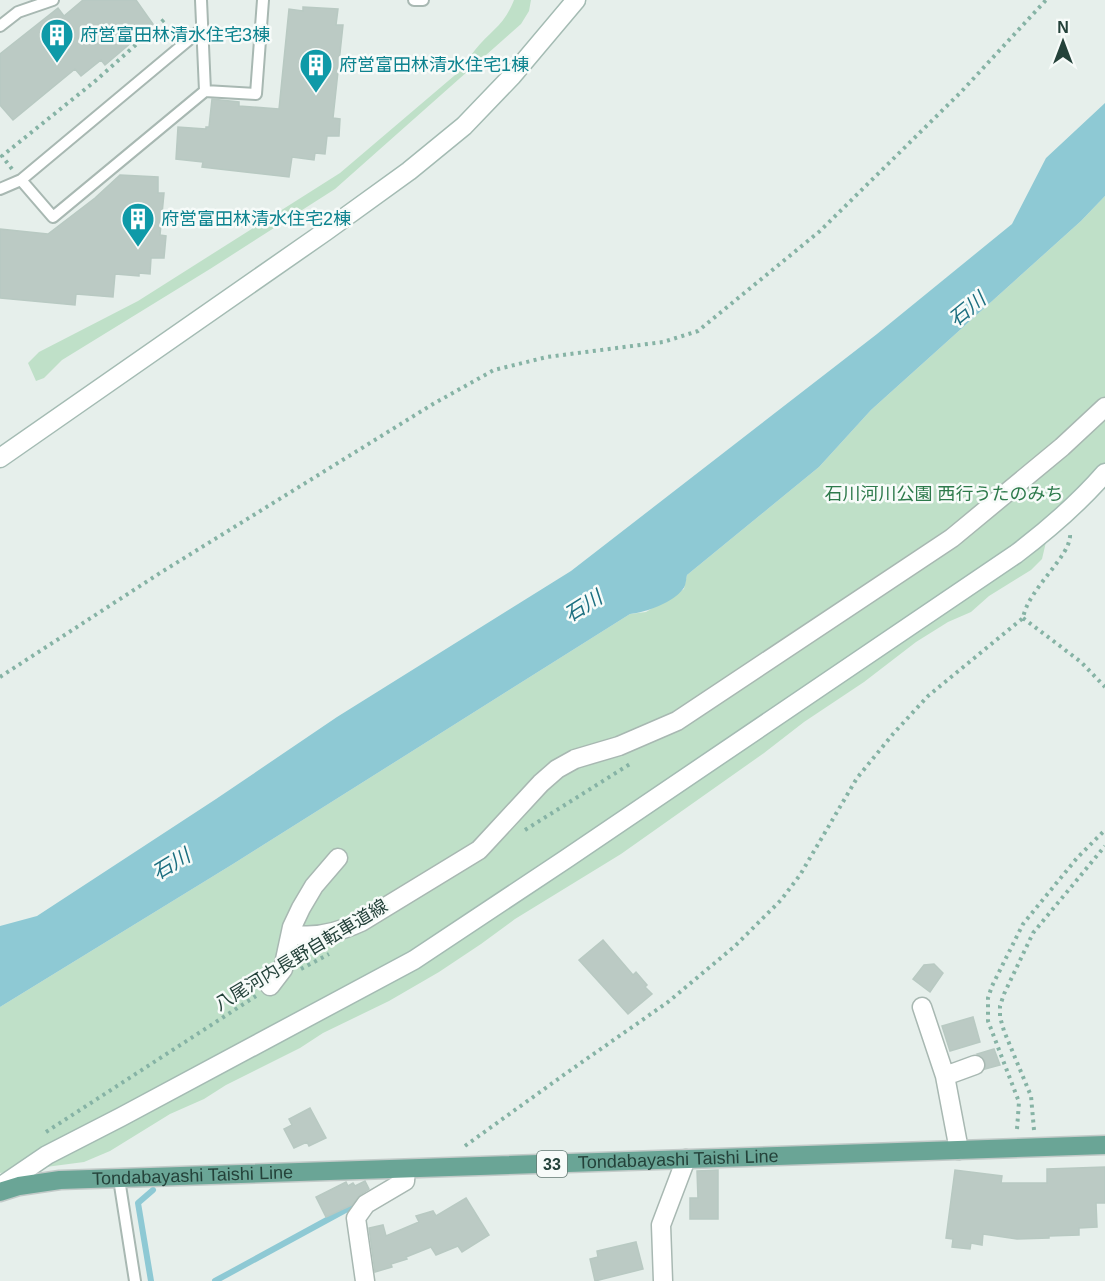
<svg xmlns="http://www.w3.org/2000/svg" width="1105" height="1281" font-family="Arial,'Noto Sans JP',sans-serif">
<style>
.green{fill:#bfe0c8}
.water{fill:#8ec9d4}
.lines{fill:none;stroke-linecap:round;stroke-linejoin:round}
.stream{stroke:#8ec9d4;stroke-width:6}
.building{fill:#bbcac4;stroke:#b8c9c2;stroke-width:1.5}
.lane-casing{stroke:#a8b8b2;stroke-width:14}
.street-casing{stroke:#a8b8b2;stroke-width:21}
.secondary-casing{stroke:#a4bbb3;stroke-width:21}
.primary-casing{stroke:#c2cac8;stroke-width:21}
.path{stroke:#86b3a5;stroke-width:4;stroke-dasharray:3 4.5;stroke-linecap:butt}
.lane{stroke:#fff;stroke-width:10}
.street{stroke:#fff;stroke-width:18}
.secondary{stroke:#fff;stroke-width:18}
.primary{stroke:#6aa596;stroke-width:18}
.labels{text-anchor:middle;dominant-baseline:central;stroke-width:5;stroke-linejoin:round;paint-order:stroke}
.shield{fill:#f7fbf9;stroke:#637a73;stroke-width:1.5}
.shield-label{font-size:16px;font-weight:bold;fill:#24423a}
.culture-label{font-size:18px;fill:#0d838f;stroke:#f7fbf9;text-anchor:start}
.park-label{font-size:18px;fill:#2d7a4b;stroke:#f7fbf9}
.street-label{font-size:18px;fill:#24423a;stroke:#f7fbf9}
.water-label{font-size:20px;font-style:italic;fill:#1c6f80;stroke:#f7fbf9}
</style>
<rect width="100%" height="100%" fill="#e6efeb"/>
<path class="green" d="M514,0H531L529,11L521,24L335,189L210,269L62,360L44,378L36,381L28,363L39,352L138,301L340,173L461,70C466,63 470,56 475,50C491,30 504,26 514,0Z
M1105,196V473L1049,529L1042,559L1031,570L989,596L971,612L948,622L916,642L864,682L804,722L764,753L621,854L515,919L481,944L439,972L389,1001L323,1033L300,1048L226,1085L204,1099L170,1114L110,1151L84,1162L0,1173V1007L233,864L630,614L646,612L684,589L687,575L819,467L871,410L1081,221Z"/>
<path class="water" d="M1105,103V196L1081,221L871,410L819,467L687,575C686,579 686,586 683,589C673,603 646,612 630,614L233,864L0,1007V926L37,916L216,799L337,717L571,571L877,334L1012,224L1046,158Z"/>
<g class="lines">
<path class="stream" d="M151,1281L138,1203L153,1190
M215,1281L360,1202"/>
</g>
<path class="building" d="M83,0H136L153,24L105,65L101,60L81,76L75,69L13,120L0,105V54L58,8L64,16Z
M303,7L338,9L336,25H343L333,118L340,119L339,136H327L325,154L315,153L314,160L292,157L289,177L202,167L203,162L176,159L178,127L206,129V127H209L212,99L239,102V106L279,109L289,9L303,11Z
M120,175L158,177V193H164L160,235L166,236L164,258H151L150,274L139,273V276L115,274L113,297L76,294L75,305L0,298V229L48,234L95,198Z
M603,940L633,975L636,972L647,985L645,987L652,994L628,1014L579,960Z
M934,964L943,973L930,992L913,979L924,965Z
M973,1017L980,1042L950,1051L942,1026Z
M994,1049L1000,1065L985,1069V1061L977,1054Z
M310,1108L326,1138L309,1146L307,1142L294,1148L284,1129L292,1125L289,1119Z
M1105,1167V1203H1096L1097,1227L1079,1228V1235L1049,1236V1238L1017,1239L983,1234L982,1245L971,1243L970,1249L952,1247L953,1239L946,1238L955,1170L1002,1176L1001,1183H1047V1169Z
M718,1170V1219H690V1198H698L697,1171Z
M365,1181L369,1189L360,1195L352,1205L326,1217L316,1197L346,1182L348,1186L353,1183L355,1186Z
M466,1198L489,1235L462,1252L458,1246L436,1255L431,1247L406,1257L407,1259L391,1264L392,1267L375,1272L369,1228L383,1225L386,1236L419,1222L416,1216L433,1211L436,1216Z
M636,1242L643,1269L595,1281L590,1259L598,1257L597,1251Z"/>
<g class="lines">
<g class="lane-casing">
<path id="lane" d="M201,0L205,91
M414,0H423
M0,26L18,12L53,0
M21,180L53,217L205,91L256,94L263,0
M0,189L21,180L203,28
M119,1179L135,1281"/>
</g>
<g class="street-casing">
<path id="street" d="M291,934C315,939 339,932 361,922L479,850L541,783L557,769L575,759L619,746L677,721L952,538L1062,447L1105,407
M270,986L283,969L292,927L301,908L314,886L338,858
M922,1007L945,1076L959,1150
M945,1076L975,1065
M365,1281L356,1218L366,1204L405,1181L406,1169
M663,1281L661,1225L686,1159"/>
</g>
<g class="secondary-casing">
<path id="secondary" d="M0,458L326,231L409,171L464,126L512,76L576,0
M0,1187L47,1155L121,1117L414,960L566,859L1016,554C1049,529 1078,504 1105,473"/>
</g>
<g class="primary-casing">
<g id="primary">
<path id="s1" d="M0,1192L19,1186L60,1180L1105,1145"/>
</g>
</g>
<path class="path" d="M12,169L2,156L94,82L166,18
M1023,618L1081,662L1105,687
M0,677L160,573L433,404L494,370L547,357L663,342L698,331L820,231L962,91L1046,0
M525,830L630,764
M301,969L329,954
M1017,1129L1019,1102L988,1021V998L992,986L1023,924L1077,858L1105,830
M1034,1130L1031,1096L1004,1031L1000,1017V1006L1004,994L1033,933L1105,846
M46,1132L256,996
M465,1146L565,1074L668,1002L735,946L781,900L800,875L857,778L893,734L928,696L1023,618C1028,589 1071,556 1070,535"/>
<use href="#lane" class="lane"/>
<use href="#street" class="street"/>
<use href="#secondary" class="secondary"/>
<use href="#primary" class="primary"/>
</g>
<defs>
<g id="building-pin" transform="scale(1.725)"><path d="M0 17L-7.5 6A9.5 9.5 0 1 1 7.5 6Z" fill="#0f9aa8" stroke="#f7fbf9"/><path d="M-4-6H4V6H1V3H-1V6H-4ZM-2.5-4.3h1.7v1.8h-1.7ZM.8-4.3h1.7v1.8H.8ZM-2.5-1h1.7V.8h-1.7ZM.8-1h1.7V.8H.8Z" fill="#fff"/></g>
</defs>
<g fill-rule="evenodd">
<use href="#building-pin" x="57" y="35"/>
<use href="#building-pin" x="316" y="65"/>
<use href="#building-pin" x="138" y="219"/>
</g>
<g class="labels">
<rect class="shield" x="537" y="1151" width="30" height="26" rx="4.5"/>
<g class="shield-label">
<text x="552" y="1164">33</text>
</g>
<g class="culture-label">
<text x="80" y="35">府営富田林清水住宅3棟</text>
<text x="339" y="65">府営富田林清水住宅1棟</text>
<text x="161" y="219">府営富田林清水住宅2棟</text>
</g>
<g class="park-label">
<text x="944" y="494">石川河川公園 西行うたのみち</text>
</g>
<g class="street-label">
<text transform="translate(301 955) rotate(-31)">八尾河内長野自転車道線</text>
<text stroke="none"><textPath href="#s1" startOffset="680">Tondabayashi Taishi Line</textPath></text>
<text stroke="none"><textPath href="#s1" startOffset="194">Tondabayashi Taishi Line</textPath></text>
</g>
<g class="water-label">
<text transform="translate(967 309) rotate(-39)">石川</text>
<text transform="translate(583 606) rotate(-32)">石川</text>
<text transform="translate(171 864) rotate(-31)">石川</text>
</g>
</g>
<g transform="translate(1063 42)" stroke="#f7fbf9" stroke-width="4.5" paint-order="stroke">
<path d="M0-4.5L10 22L0 15L-10 22Z" fill="#24423a"/>
<text y="-9" font-size="16" font-weight="bold" text-anchor="middle" fill="#24423a">N</text>
</g>
</svg>
